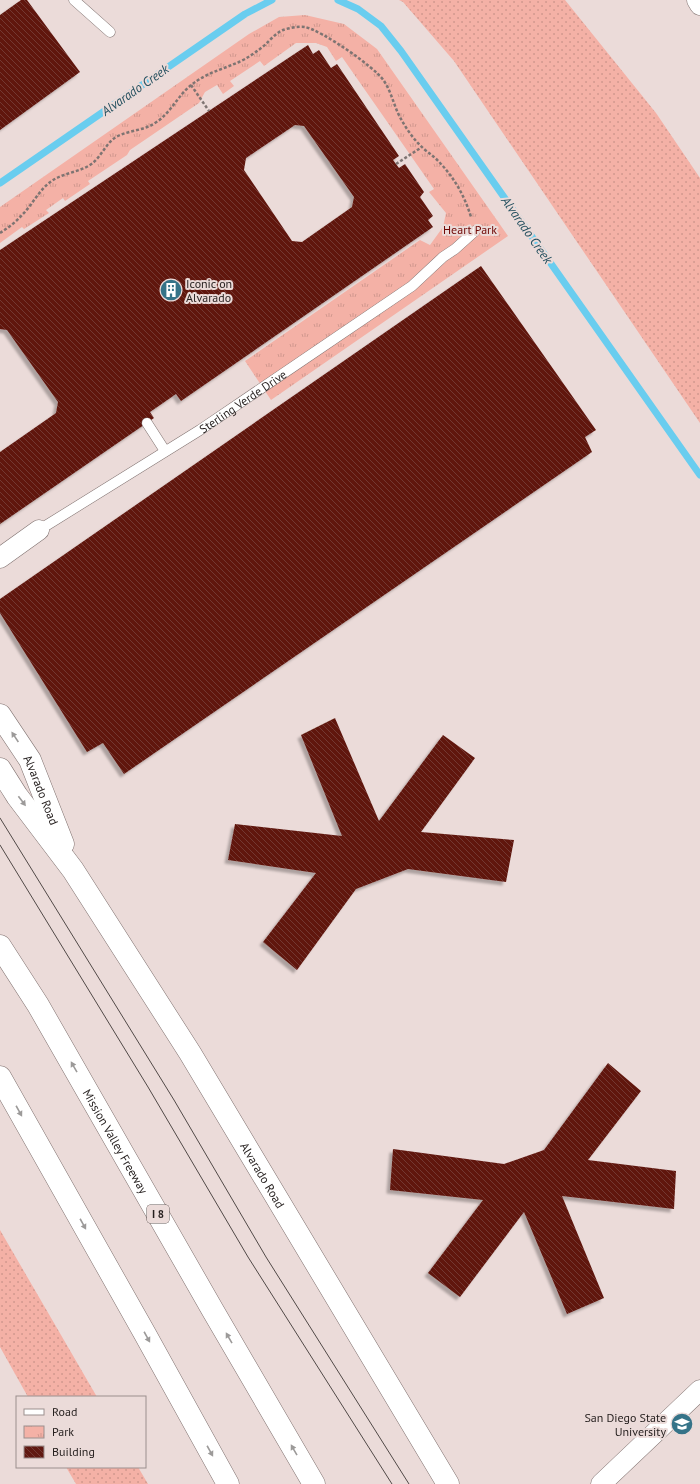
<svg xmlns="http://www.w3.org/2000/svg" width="700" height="1484" font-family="'PT Sans',sans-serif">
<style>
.grass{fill:url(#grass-dots)}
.park{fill:url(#park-tufts)}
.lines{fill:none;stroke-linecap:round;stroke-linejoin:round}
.stream{stroke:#69cdef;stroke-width:7}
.building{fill:url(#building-back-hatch);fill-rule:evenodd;filter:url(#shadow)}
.lane-casing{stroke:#807270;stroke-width:11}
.street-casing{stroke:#807270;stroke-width:21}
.secondary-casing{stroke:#807270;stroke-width:23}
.highway-casing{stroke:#807270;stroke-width:23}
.path{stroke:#7e7472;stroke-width:2.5;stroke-dasharray:3 2;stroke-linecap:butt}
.lane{stroke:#fff;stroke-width:10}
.street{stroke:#fff;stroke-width:20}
.secondary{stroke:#fff;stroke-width:22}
.highway{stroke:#fff;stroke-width:22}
.tram{stroke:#514947;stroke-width:1}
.oneway{fill:#9c9a99}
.labels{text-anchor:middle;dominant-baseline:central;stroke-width:4;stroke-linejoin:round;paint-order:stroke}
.shield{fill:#ebdbd9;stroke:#605755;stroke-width:1}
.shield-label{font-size:11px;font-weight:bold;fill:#241e1d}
.park-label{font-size:12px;fill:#6f0704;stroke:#ebdbd9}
.poi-label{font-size:12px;fill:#241e1d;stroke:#ebdbd9;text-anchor:start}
.street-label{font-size:12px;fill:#241e1d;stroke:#ebdbd9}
.water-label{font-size:13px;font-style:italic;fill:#265160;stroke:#ebdbd9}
</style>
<defs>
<pattern id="grass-dots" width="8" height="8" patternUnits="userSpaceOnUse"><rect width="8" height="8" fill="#f4b1a6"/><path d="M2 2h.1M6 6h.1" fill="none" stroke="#d1988e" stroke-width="1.8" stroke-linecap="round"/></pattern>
<pattern id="park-tufts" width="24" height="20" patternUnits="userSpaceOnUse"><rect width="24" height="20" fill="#f4b1a6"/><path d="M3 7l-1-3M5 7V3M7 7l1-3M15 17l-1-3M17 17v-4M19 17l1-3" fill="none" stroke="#d1988e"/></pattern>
<pattern id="building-back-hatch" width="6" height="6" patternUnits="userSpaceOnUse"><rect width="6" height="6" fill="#601811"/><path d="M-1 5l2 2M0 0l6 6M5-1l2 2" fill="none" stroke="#733933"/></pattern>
<filter id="shadow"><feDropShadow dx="-3.5" dy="3.5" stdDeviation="1" flood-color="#0004"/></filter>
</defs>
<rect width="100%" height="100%" fill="#ebdbd9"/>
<path class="grass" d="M399,0H565L656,113L700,178V423L454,61L403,2Z
M0,1230L97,1397H28L0,1347Z
M66,1467H138L148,1484H76Z"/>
<path class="park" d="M305,15L344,24L377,49L508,236L271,400L245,361L420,240L430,245L443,227L446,213L429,192L434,189L342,57L336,61L327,47L316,43H296L264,66L260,61L230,81L234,86L223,94L217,85L205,92L199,103L130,150L127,155L88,181L90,184L65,201L63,198L46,210L49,213L24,229L22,227L0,243V207L249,34L279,17Z"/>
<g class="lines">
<path class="stream" d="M338,0L358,9L381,26L401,51L700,475
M0,183L245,14L272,0"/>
</g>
<path class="building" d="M21,0H27L80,72L0,130V15Z
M308,45L313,54L319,50L331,68L337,64L399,156L393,160L399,168L405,164L424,192L420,197L433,216L428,220L433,227L181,401L176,394L150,412L154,418L0,524V452L56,413L58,402L7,330L0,329V250ZM295,125L304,126L354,197L352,207L302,242L292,241L244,170L246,158Z
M481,266L596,430L585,437L592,452L124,774L103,743L87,752L0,613V599Z
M335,718L379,821L443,735L475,758L421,832L514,840L506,882L408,869L356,889L297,970L263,942L316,873L228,860L235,824L342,836L301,735Z
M608,1063L641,1091L588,1160L676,1171L674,1209L562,1196L604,1298L567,1314L524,1212L460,1297L428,1273L483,1200L390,1190L393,1149L504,1164L544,1150Z"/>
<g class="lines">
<g class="lane-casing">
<g id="lane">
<path d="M74,0L110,32"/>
<path d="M147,423L165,451"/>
<path id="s1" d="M39,530L200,430L412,286L443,257L455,249L475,231"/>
</g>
</g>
<g class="street-casing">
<path id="street" d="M697,0L700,5
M0,558L39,530
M601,1484L700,1390"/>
</g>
<g class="secondary-casing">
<g id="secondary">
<path id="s2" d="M0,715L30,760L63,844"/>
<path id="s3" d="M0,769L17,796L73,870L190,1053L448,1484"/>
</g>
</g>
<g class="highway-casing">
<g id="highway">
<path id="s4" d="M0,946L38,1005L212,1309L314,1484"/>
<path d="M0,1077L145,1334L228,1484"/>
</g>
</g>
<path class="path" d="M191,85L209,111
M396,164L422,147
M0,233C8,228 16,222 22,215C32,205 38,192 49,183C61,173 77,173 90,165C101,158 105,144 116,137C129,130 143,131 155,123C170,114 177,97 190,86C208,71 226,69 245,59C252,55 259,50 266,44C271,39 276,33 283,30C289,28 299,26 305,27C321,30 375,67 384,81C392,93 394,107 401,119C407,130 415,141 424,149C430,154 436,158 441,164C455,179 465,197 471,217"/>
<use href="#lane" class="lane"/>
<use href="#street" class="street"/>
<use href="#secondary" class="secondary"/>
<use href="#highway" class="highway"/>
<path class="tram" d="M0,818L174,1100L266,1257L409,1484
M0,845L148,1087L248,1257L392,1484"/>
</g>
<defs><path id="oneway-solid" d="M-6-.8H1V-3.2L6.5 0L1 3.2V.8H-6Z"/></defs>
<g class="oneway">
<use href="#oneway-solid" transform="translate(15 737) rotate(-124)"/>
<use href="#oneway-solid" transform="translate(22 801) rotate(53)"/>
<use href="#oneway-solid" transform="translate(74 1067) rotate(-120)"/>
<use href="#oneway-solid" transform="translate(19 1111) rotate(61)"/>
<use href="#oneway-solid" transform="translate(83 1224) rotate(61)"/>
<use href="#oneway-solid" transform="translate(147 1337) rotate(61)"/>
<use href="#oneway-solid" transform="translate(229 1338) rotate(-120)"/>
<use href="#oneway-solid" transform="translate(294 1450) rotate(-120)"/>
<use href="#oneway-solid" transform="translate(210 1451) rotate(61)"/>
</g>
<defs>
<g id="building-disc" transform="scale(1.15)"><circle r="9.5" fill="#357388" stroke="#ebdbd9"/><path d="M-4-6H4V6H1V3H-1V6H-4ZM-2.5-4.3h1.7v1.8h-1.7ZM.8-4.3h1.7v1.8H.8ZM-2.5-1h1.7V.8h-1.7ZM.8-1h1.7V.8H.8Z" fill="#fff"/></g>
<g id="university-disc" transform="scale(1.15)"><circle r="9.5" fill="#357388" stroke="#ebdbd9"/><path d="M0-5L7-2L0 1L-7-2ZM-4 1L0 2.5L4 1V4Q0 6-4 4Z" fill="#fff"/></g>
</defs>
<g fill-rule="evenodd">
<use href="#building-disc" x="171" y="290"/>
<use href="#university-disc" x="682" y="1424"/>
</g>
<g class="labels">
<rect class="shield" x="147" y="1205" width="22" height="18" rx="3"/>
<g class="shield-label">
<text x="158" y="1214">I 8</text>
</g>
<g class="park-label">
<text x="470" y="229">Heart Park</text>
</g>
<g class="poi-label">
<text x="186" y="283">Iconic on<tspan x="186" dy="14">Alvarado</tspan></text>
<text x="666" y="1417" text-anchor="end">San Diego State<tspan x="666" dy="14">University</tspan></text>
</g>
<g class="street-label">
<text stroke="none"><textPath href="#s1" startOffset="241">Sterling Verde Drive</textPath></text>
<text stroke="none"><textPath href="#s2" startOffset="86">Alvarado Road</textPath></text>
<text stroke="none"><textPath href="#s4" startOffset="227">Mission Valley Freeway</textPath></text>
<text stroke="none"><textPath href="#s3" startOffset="484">Alvarado Road</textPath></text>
</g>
<g class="water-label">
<text transform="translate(135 90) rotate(-35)">Alvarado Creek</text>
<text transform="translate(527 230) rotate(55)">Alvarado Creek</text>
</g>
</g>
<rect x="16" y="1396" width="130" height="72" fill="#ebdbd9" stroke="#9b8f8e"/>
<rect x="24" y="1409" width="20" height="6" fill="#ffffff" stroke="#9b8f8e"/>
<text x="52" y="1416" font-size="12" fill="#241e1d">Road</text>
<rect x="24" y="1426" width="20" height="12" fill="url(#park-tufts)" stroke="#9b8f8e"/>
<text x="52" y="1436" font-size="12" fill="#241e1d">Park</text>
<rect x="24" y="1446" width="20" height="12" fill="url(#building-back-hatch)" stroke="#9b8f8e"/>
<text x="52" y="1456" font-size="12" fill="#241e1d">Building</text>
</svg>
